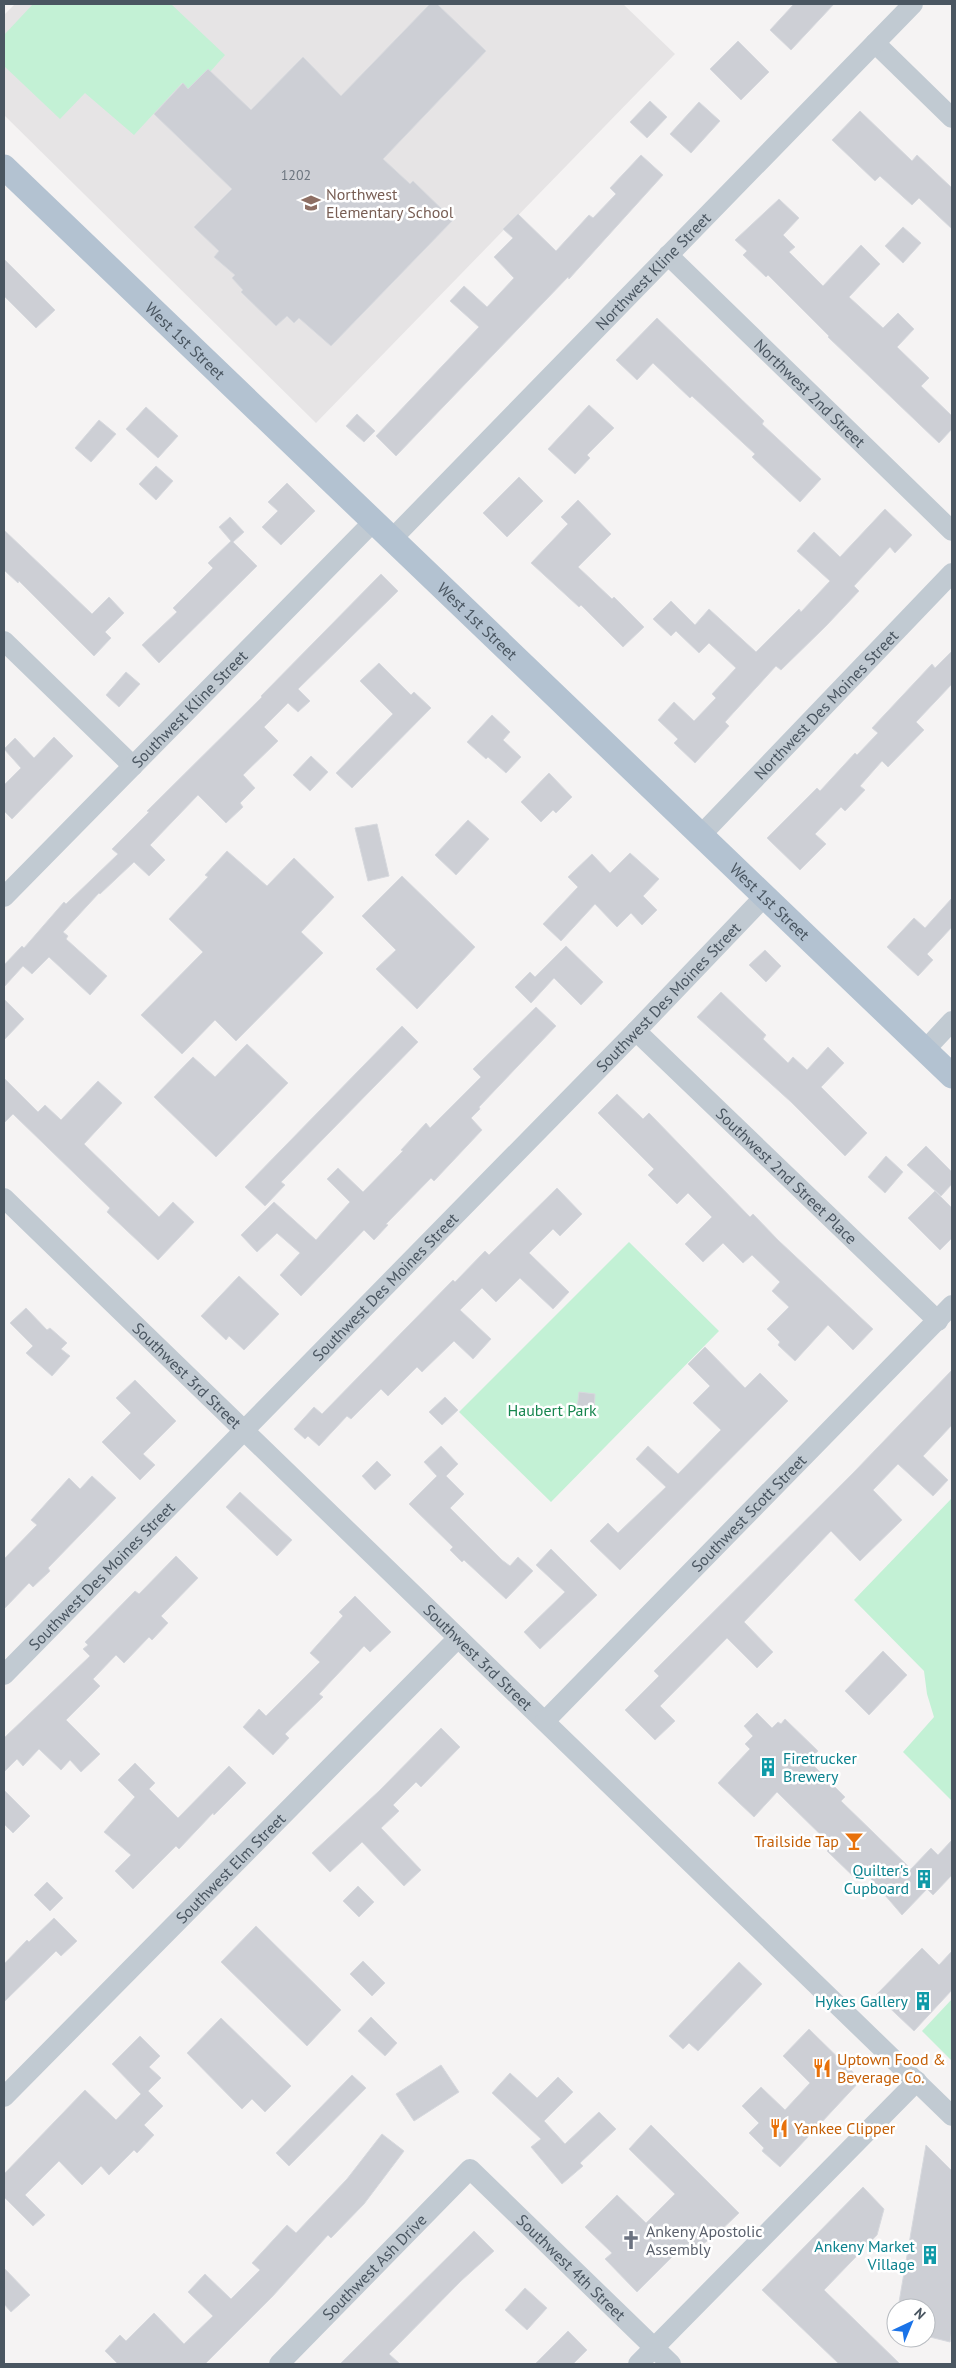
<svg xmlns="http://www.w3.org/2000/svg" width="956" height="2368" font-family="'PT Sans',sans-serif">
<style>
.education{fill:#e6e4e5}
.green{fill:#c3f1d5}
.building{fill:#cdcfd5;stroke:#d7d9de}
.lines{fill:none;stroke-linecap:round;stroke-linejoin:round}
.minor{stroke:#c1cad2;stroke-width:20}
.major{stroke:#b3c2d1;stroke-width:25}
.labels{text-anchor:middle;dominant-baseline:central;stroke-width:5;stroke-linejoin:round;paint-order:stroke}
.number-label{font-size:14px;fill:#6b747e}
.education-label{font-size:16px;fill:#785e54;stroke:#fff;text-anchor:start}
.street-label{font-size:16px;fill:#4a5661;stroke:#fff}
.park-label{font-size:16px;fill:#17864f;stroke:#fff}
.culture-label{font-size:16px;fill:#0d838f;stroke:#fff;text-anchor:end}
.food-label{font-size:16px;fill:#c56008;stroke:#fff;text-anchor:start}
.worship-label{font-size:16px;fill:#5b616d;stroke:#fff;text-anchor:start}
</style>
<rect width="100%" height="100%" fill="#f5f3f3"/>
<path class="education" d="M15,4H623L675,54L316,423L4,115V15Z"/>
<path class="green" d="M33,4H171L225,55L210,72L207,70L188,89L182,83L134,135L85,93L60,119L4,66V35Z
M629,1242L719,1331L551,1502L459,1412Z
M952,1498V1801L903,1752L934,1717L927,1694L924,1671L854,1600Z
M952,1999V2061L922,2031Z"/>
<path class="building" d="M430,4H437L486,51L383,159L410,184L413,181L453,220L331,346L299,318L294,323L287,316L276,326L241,292L243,290L232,278L235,275L214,257L219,251L194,227L232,189L154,114L183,83L188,89L208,69L251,110L303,57L341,96Z
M794,4H834L791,50L770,30Z
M738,41L769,72L741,100L710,69Z
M650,101L667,117L647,138L630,122Z
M699,102L720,121L691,153L670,134Z
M860,111L912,161L917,155L952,188V229L919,198L912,205L880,176L875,181L832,140Z
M641,155L663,175L569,279L568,277L396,456L376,436L479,327L450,301L464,286L487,307L514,278L494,257L513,238L503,229L518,214L556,251L589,215L593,218L616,194L610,188Z
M779,199L799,218L783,235L795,247L789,252L823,286L861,245L880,264L849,297L883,328L898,313L914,329L897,347L929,378L921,386L952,416V429L939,443L828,337L829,336L768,275L766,277L743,255L747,251L735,240Z
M903,227L921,243L903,263L885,246Z
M4,259L55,310L36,328L4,296Z
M657,318L764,421L762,424L821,479L800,502L752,457L755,454L692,396L690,398L653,363L637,380L616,360Z
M589,405L614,428L587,455L590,458L575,474L548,449Z
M146,407L178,436L158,458L126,429Z
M357,414L375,431L364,442L346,426Z
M99,420L116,434L91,462L75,448Z
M156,466L173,481L156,500L139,484Z
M519,477L543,501L507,537L483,513Z
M287,483L315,511L281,545L262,527L278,511L268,502Z
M578,500L611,534L578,567L612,599L614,597L644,627L623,647L581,605L579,607L531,563L568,524L561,517Z
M885,509L912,535L895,553L890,547L854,586L859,591L826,626L781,670L776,666L725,722L729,726L695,763L674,743L678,739L658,720L674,702L694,721L716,698L712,694L736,668L709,643L699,653L676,631L671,636L653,619L671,601L695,625L709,609L756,652L799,609L801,612L830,581L797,551L814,532L840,557Z
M230,517L244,532L233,542L257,566L159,663L142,645L177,612L173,608L213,568L208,563L231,541L219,527Z
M4,530L92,614L109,597L124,613L105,632L111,638L94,656L19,581L18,583L4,570Z
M381,574L398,591L298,689L310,701L298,712L288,703L264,727L278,741L243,775L255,788L240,803L243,807L226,823L198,795L150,845L165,860L149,876L134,862L100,894L99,893L63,932L68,936L66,939L107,976L90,995L49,957L32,974L23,966L4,987V965L22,946L24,948L64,902L66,904L118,854L112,849L149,812L147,811L262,697L261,696Z
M952,651V684L916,722L924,730L888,767L882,761L860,786L865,790L845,811L841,807L815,834L826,844L800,870L767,838L817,788L820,791L855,753L857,755L878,733L872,728L932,664L935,668Z
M379,663L411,695L414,692L431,708L352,788L336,773L393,714L360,681Z
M126,672L140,684L119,707L106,695Z
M492,715L510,732L503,740L521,757L506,773L488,757L486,759L467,742Z
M54,737L73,756L12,819L4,811V785L21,768L4,749L15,738L34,758Z
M311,756L328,772L310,791L293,775Z
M549,773L572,797L556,813L553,810L541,822L521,802Z
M468,820L489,839L456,875L435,855Z
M377,824L389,876L368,881L355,828Z
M227,851L267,886L294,858L334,897L301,932L323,953L236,1041L215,1020L182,1054L141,1015L203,952L169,919L208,877L205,875Z
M630,853L659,879L643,896L657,910L642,925L631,913L617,927L595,904L561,941L543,924L578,887L568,877L592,854L610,873Z
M402,876L475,947L417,1009L376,969L396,950L362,916Z
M952,898V927L927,954L933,960L918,976L887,947L914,918L925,928Z
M566,946L603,982L581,1005L554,978L531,1003L515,987L530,972L535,977Z
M765,950L781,966L766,982L749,965Z
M721,992L766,1035L763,1039L788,1063L793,1057L807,1070L828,1047L844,1063L821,1087L867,1133L845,1156L791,1102L697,1017Z
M4,999L24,1019L4,1040Z
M536,1007L556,1026L479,1107L480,1109L471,1118L482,1130L434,1181L431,1178L386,1224L388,1225L374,1240L364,1230L301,1296L280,1275L300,1253L277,1233L257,1252L241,1235L274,1202L316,1240L350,1202L327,1179L338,1168L363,1192L403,1151L401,1150L426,1123L430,1128L481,1077L473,1069Z
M402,1026L418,1042L281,1182L285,1185L265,1206L245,1187Z
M247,1044L288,1083L216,1157L154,1097L193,1057L215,1077Z
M4,1078L38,1112L45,1105L61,1120L98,1081L122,1103L84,1144L159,1217L173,1202L194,1222L158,1260L107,1212L110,1208L13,1114L4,1123Z
M617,1094L643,1119L649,1113L750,1217L753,1214L778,1240L873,1329L853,1350L828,1325L795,1361L778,1345L780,1342L767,1329L789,1307L772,1291L780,1282L752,1255L743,1263L723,1243L703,1262L685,1244L712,1217L688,1193L677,1204L648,1175L654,1169L598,1113Z
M926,1146L952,1172V1184L941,1196L907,1165Z
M886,1156L903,1172L885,1193L868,1177Z
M557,1188L582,1214L560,1236L553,1229L529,1253L569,1292L553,1309L520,1278L496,1302L482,1288L460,1310L491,1339L473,1359L454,1341L422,1372L417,1367L388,1396L381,1389L351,1419L347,1416L319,1446L308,1436L305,1439L294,1429L314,1407L322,1414L453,1280L455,1282L485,1251L489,1255Z
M935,1191L952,1208V1238L940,1250L908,1218Z
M239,1276L279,1314L244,1350L229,1336L226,1340L201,1316Z
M26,1308L47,1330L50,1328L67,1343L61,1349L70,1356L52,1376L26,1353L33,1346L10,1323Z
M705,1347L745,1388L760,1373L788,1401L620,1570L590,1541L608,1523L618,1533L666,1487L636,1459L648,1446L678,1474L721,1430L693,1403L710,1386L688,1364Z
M952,1370V1425L923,1456L948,1480L933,1496L898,1464L873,1490L902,1520L860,1561L831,1531L744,1622L773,1652L757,1668L727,1638L660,1706L675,1721L655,1740L625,1710L659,1676L654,1671L854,1472Z
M135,1380L176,1421L143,1454L155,1465L140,1480L102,1442L131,1413L116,1398Z
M579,1392L595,1394L594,1411L577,1409Z
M445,1397L458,1410L442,1425L429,1412Z
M441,1446L458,1464L446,1476L464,1494L450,1508L502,1560L510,1566L518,1557L533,1571L506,1599L464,1560L462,1562L450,1550L453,1547L409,1504L437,1476L424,1462Z
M377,1461L391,1475L375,1490L362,1476Z
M92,1476L116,1498L48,1568L50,1571L33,1587L29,1583L4,1609V1559L37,1525L31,1520L69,1478L80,1489Z
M240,1492L292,1540L277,1556L226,1507Z
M551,1549L597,1595L540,1649L524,1632L565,1592L536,1565Z
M176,1556L198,1578L161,1616L168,1623L152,1640L149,1637L124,1663L116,1655L93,1679L100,1686L66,1720L100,1754L81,1772L70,1760L61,1770L39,1749L23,1766L17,1759L4,1772V1738L90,1656L83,1649L88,1645L85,1642L135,1591L139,1594Z
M355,1596L391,1632L370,1652L364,1646L319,1694L323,1697L285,1734L289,1738L273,1755L243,1727L259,1709L266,1716L320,1662L310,1653L343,1616L339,1612Z
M883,1651L907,1675L869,1715L845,1691Z
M757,1713L772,1728L778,1722L781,1724L785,1719L818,1751L808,1760L845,1797L841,1801L911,1869L931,1848L938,1855L952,1840V1875L933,1895L927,1889L902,1915L866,1873L858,1881L827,1851L832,1846L777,1792L754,1817L718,1783L750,1749L745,1744L753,1736L744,1726Z
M441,1728L460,1747L421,1787L416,1782L393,1805L399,1811L381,1828L421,1870L404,1886L362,1842L330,1872L312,1853L379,1791Z
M135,1763L155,1783L149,1789L178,1818L229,1766L246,1783L214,1815L213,1813L179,1849L176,1846L133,1889L115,1871L131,1855L104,1832L135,1797L118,1780Z
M4,1790L30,1816L13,1833L4,1824Z
M47,1882L63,1898L50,1911L34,1895Z
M358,1886L374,1902L359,1917L343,1901Z
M54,1918L77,1941L61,1956L56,1951L4,2002V1964L27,1940L29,1942Z
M256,1926L341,2010L307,2046L221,1962Z
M922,1948L939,1965L952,1951V1990L914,2031L876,1995Z
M363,1961L385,1983L372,1996L350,1974Z
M739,1962L762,1984L698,2051L689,2043L683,2049L669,2036Z
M371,2017L397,2043L385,2056L358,2031Z
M221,2018L291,2086L265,2112L252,2099L242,2109L187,2053Z
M809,2029L861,2080L780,2167L762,2151L764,2148L749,2133L759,2123L742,2106L761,2087L785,2110L810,2083L783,2056Z
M140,2036L160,2056L149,2067L161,2078L148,2091L163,2106L144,2125L154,2135L137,2153L134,2150L109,2175L101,2166L82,2185L59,2161L25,2195L45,2215L33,2226L4,2197V2174L85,2090L116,2120L141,2094L112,2064Z
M441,2065L459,2092L414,2121L396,2094Z
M510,2073L537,2098L558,2077L573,2092L544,2121L565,2144L599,2112L616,2129L580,2163L583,2166L562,2184L531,2147L541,2139L492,2093Z
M352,2075L366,2088L289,2166L276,2153Z
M651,2125L739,2213L715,2236L689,2253L682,2247L637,2292L605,2259L612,2253L585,2227L617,2195L646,2223L675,2194L629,2149Z
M382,2134L404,2151L364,2204L331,2238L328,2235L272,2297L205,2364H118L105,2351L120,2335L126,2341L154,2313L184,2344L213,2316L188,2292L205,2274L231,2299L260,2270L252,2263L287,2225L296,2233L347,2179Z
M926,2145L952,2171V2330L950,2342L926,2336V2308H898Z
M863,2187L884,2209L877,2235L824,2290L900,2364H839L762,2290Z
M474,2231L494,2251L461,2281L389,2354L400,2364H340Z
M4,2268L30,2295L11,2312L4,2304Z
M525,2288L547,2308L527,2330L505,2310Z
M568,2331L587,2350L573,2364H535Z"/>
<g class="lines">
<g class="minor">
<path d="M875,43L952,118"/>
<path id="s1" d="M668,255L952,531"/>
<path id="s2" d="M392,539L913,4"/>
<path d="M4,641L133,766"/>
<path id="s3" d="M700,836L952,573"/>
<path id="s4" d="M4,897L373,522"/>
<path id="s5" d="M636,1031L938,1321"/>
<path d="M925,1050L952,1021"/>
<path id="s6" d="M4,1198L952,2116"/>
<path id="s7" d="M4,1675L636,1031L764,897"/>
<path id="s8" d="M545,1721L952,1305"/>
<path id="s9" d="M4,2097L458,1638"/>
<path id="s10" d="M279,2364L470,2169L671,2364"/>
<path d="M638,2364L917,2081"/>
</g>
<path class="major" id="s11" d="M4,167L952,1076"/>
</g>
<defs>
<g id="school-bare" transform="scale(1.5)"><path d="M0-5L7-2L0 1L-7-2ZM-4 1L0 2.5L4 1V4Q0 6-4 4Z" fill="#8d6e63" stroke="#fff" stroke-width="2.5" paint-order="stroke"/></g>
<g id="building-bare" transform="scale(1.5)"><path d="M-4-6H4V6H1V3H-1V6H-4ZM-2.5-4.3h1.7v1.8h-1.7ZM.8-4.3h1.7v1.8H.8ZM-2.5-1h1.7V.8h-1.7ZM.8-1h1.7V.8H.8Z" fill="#0f9aa8" stroke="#fff" stroke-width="2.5" paint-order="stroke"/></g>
<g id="bar-bare" transform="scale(1.5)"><path d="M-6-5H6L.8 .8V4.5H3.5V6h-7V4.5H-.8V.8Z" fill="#e8710a" stroke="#fff" stroke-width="2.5" paint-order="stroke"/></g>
<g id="restaurant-bare" transform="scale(1.5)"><path d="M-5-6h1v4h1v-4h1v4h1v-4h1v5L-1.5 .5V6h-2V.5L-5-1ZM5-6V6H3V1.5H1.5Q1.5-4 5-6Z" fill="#e8710a" stroke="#fff" stroke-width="2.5" paint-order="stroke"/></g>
<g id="church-bare" transform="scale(1.5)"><path d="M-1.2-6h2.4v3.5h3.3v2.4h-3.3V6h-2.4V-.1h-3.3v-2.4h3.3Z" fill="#6b7280" stroke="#fff" stroke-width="2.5" paint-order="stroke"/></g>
</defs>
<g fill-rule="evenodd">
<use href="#school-bare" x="311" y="203"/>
<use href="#building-bare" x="768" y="1767"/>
<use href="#bar-bare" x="854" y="1841"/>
<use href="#building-bare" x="924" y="1879"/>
<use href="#building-bare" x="923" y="2001"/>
<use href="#restaurant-bare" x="822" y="2068"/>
<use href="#restaurant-bare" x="779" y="2128"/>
<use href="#church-bare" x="631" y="2240"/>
<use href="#building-bare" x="930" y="2255"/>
</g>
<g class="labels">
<g class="number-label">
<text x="296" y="175">1202</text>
</g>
<g class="education-label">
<text x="326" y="194">Northwest<tspan x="326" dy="18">Elementary School</tspan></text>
</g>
<g class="street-label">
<text stroke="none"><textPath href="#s2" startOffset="374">Northwest Kline Street</textPath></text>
<text stroke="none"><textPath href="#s11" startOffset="251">West 1st Street</textPath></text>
<text stroke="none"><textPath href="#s1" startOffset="198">Northwest 2nd Street</textPath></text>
<text stroke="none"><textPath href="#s11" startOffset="656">West 1st Street</textPath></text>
<text stroke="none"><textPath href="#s3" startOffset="182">Northwest Des Moines Street</textPath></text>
<text stroke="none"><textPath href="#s4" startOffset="264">Southwest Kline Street</textPath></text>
<text stroke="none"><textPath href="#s11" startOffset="1061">West 1st Street</textPath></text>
<text stroke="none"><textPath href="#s7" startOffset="949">Southwest Des Moines Street</textPath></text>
<text stroke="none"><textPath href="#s5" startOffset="209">Southwest 2nd Street Place</textPath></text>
<text stroke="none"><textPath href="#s7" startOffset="544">Southwest Des Moines Street</textPath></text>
<text stroke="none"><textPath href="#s6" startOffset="255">Southwest 3rd Street</textPath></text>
<text stroke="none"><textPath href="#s8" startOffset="291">Southwest Scott Street</textPath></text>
<text stroke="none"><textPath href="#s7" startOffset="139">Southwest Des Moines Street</textPath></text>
<text stroke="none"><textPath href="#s6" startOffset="660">Southwest 3rd Street</textPath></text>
<text stroke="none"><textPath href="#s9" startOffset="322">Southwest Elm Street</textPath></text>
<text stroke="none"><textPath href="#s10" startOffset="136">Southwest Ash Drive</textPath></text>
<text stroke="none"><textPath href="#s10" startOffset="414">Southwest 4th Street</textPath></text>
</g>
<g class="park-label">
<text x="552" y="1410">Haubert Park</text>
</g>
<g class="culture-label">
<text x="783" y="1758" text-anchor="start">Firetrucker<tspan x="783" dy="18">Brewery</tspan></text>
<text x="909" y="1870">Quilter's<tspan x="909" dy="18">Cupboard</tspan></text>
<text x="908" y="2001">Hykes Gallery</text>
<text x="915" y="2246">Ankeny Market<tspan x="915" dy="18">Village</tspan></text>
</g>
<g class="food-label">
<text x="839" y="1841" text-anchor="end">Trailside Tap</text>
<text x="837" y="2059">Uptown Food &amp;<tspan x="837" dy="18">Beverage Co.</tspan></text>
<text x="794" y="2128">Yankee Clipper</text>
</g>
<g class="worship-label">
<text x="646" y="2231">Ankeny Apostolic<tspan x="646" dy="18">Assembly</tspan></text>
</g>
</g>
<rect width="956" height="2368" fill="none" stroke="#4a5661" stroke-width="10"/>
<g transform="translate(911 2323) rotate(44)"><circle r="24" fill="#ffffff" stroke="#b7bbc0"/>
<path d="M0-4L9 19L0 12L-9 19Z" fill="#1a73e8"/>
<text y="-8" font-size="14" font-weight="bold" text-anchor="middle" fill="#4a5661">N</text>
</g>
</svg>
